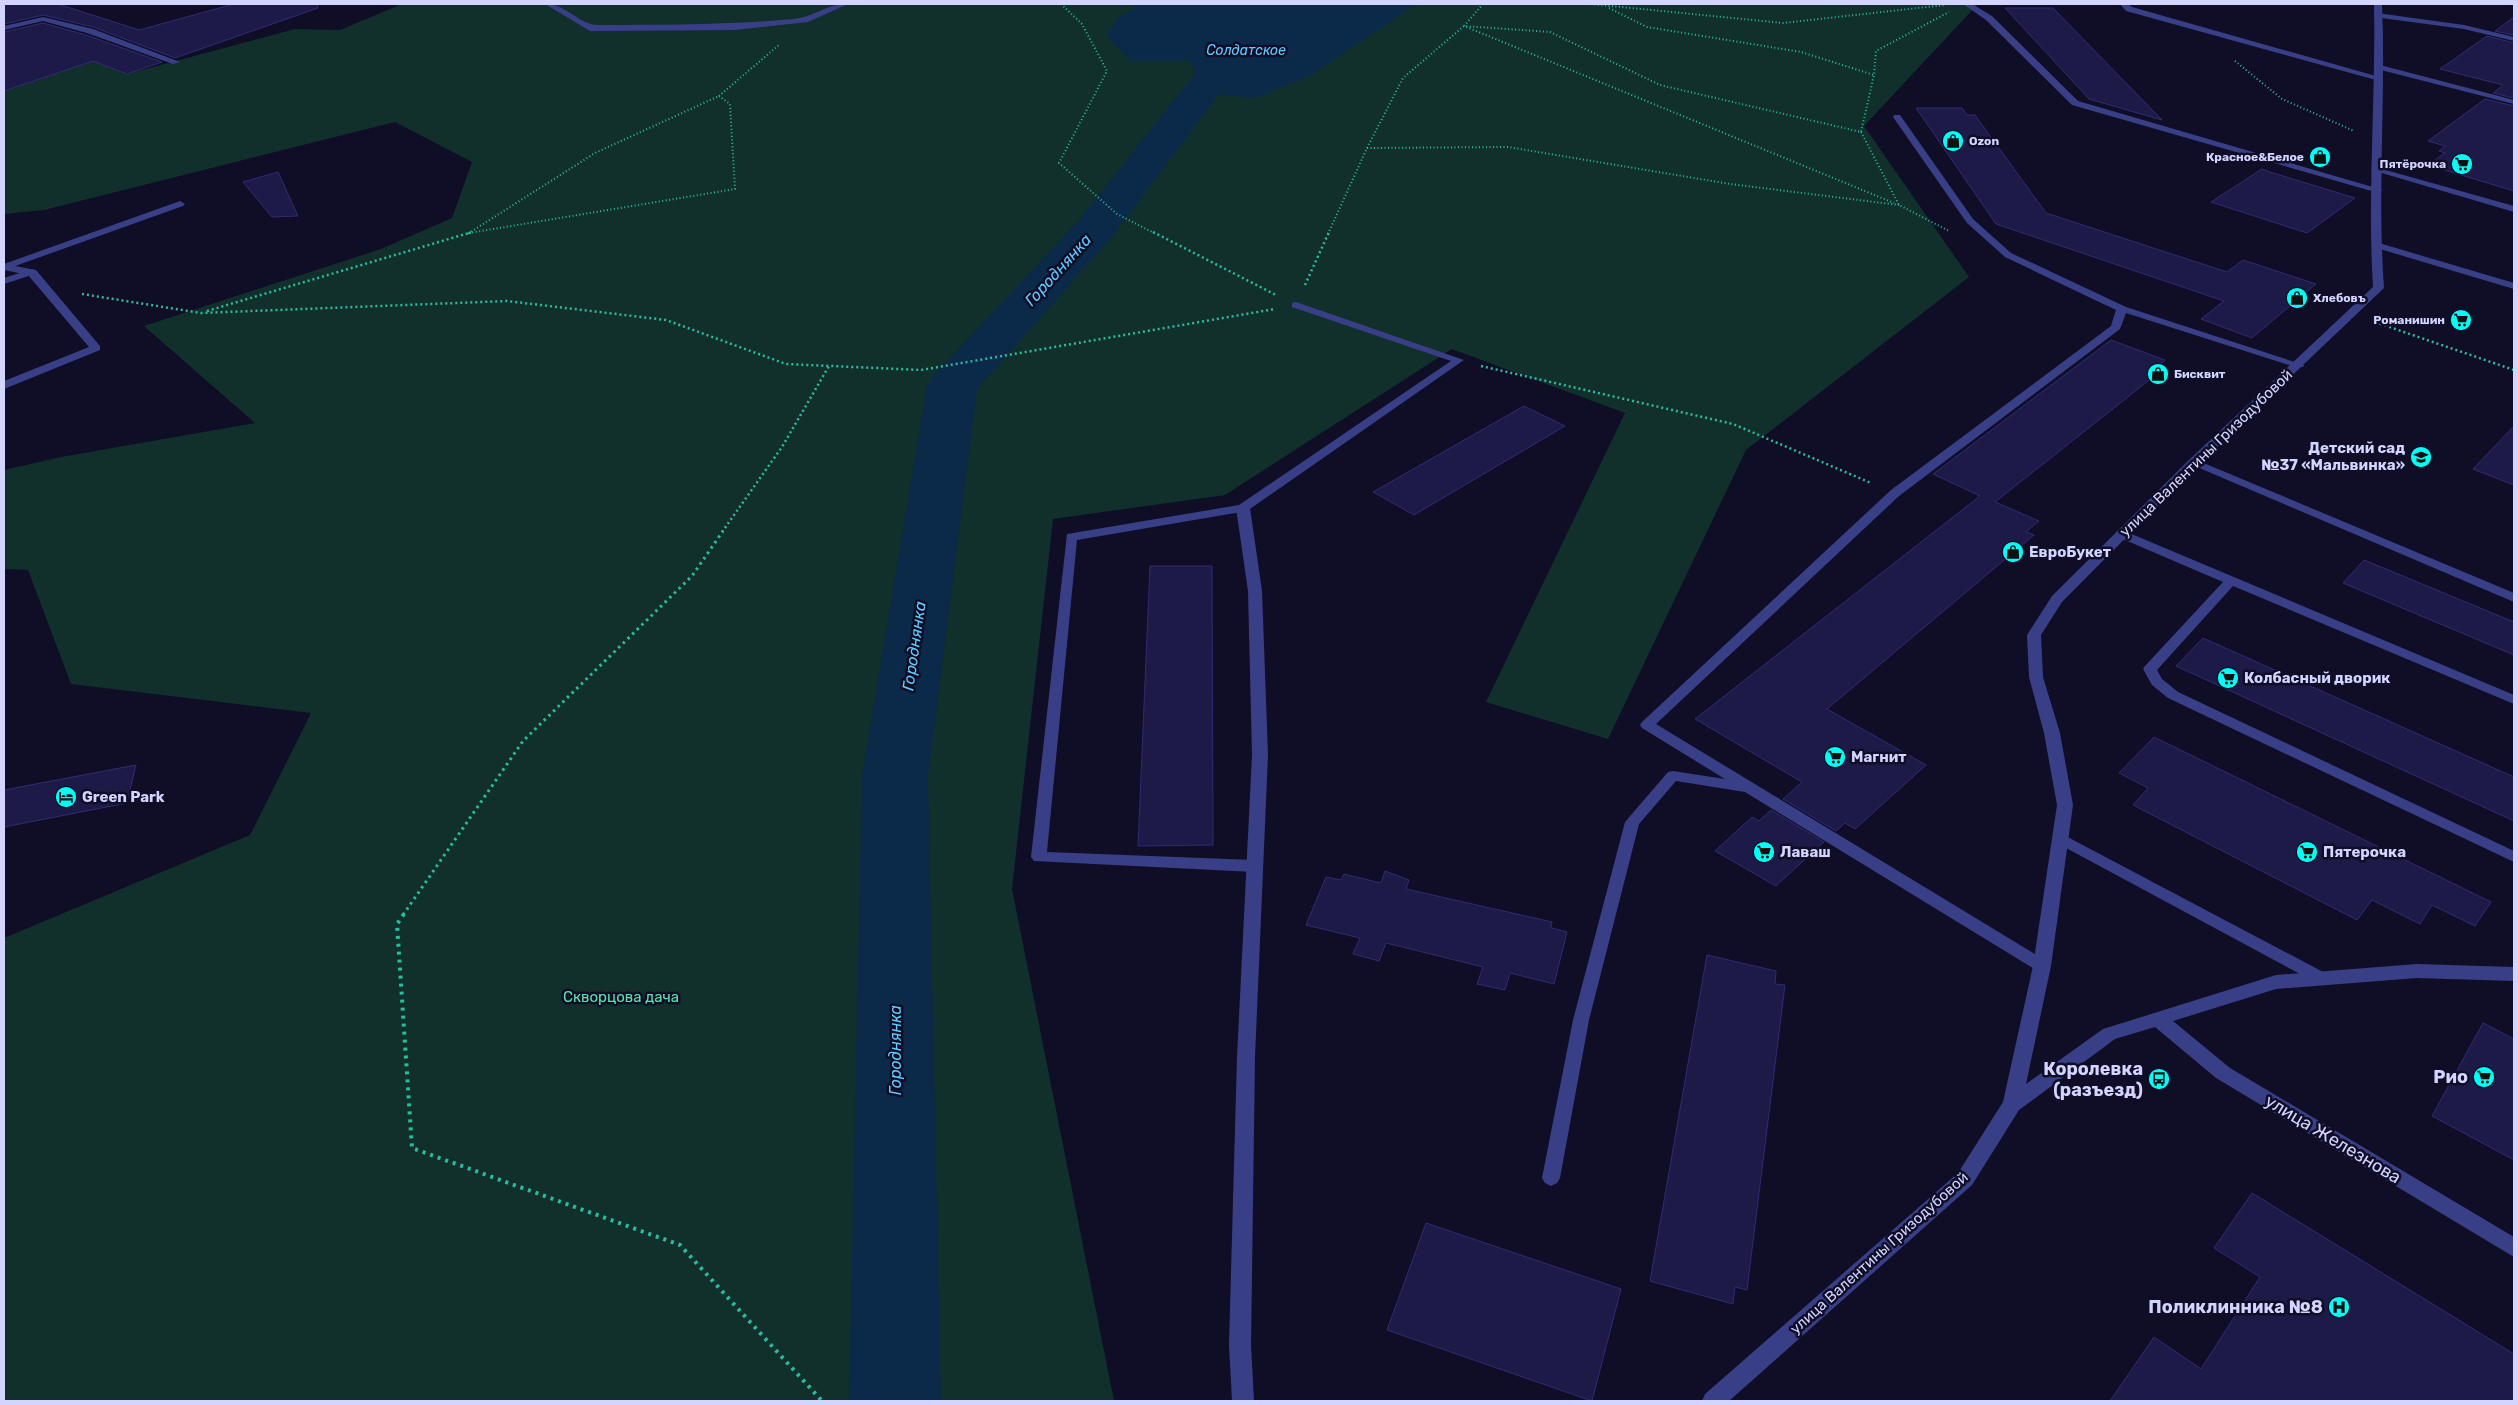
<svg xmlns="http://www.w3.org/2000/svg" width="2518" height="1405" font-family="Rubik,sans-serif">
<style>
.green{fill:#11302b}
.water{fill:#0b2949}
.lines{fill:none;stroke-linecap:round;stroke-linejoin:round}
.river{fill:#0b2949;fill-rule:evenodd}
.building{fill:#1d1a47;stroke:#302b74}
.path-far3{stroke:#2cbb9f;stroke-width:2;stroke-dasharray:1 2.5;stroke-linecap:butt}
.path-far2{stroke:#2cbb9f;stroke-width:2.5;stroke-dasharray:2 3;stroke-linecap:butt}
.path-far1{stroke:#2cbb9f;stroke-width:3;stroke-dasharray:2.5 4;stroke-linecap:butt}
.path{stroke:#2cbb9f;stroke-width:4;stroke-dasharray:3 5;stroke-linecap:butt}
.lane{fill:#383f86;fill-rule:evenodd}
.street{fill:#383f86;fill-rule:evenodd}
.labels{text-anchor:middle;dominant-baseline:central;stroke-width:5;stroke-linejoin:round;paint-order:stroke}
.far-poi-label{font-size:12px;font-weight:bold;fill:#d3d4ff;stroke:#0f0e26;text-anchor:start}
.far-water-label{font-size:14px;font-style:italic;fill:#61cbff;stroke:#0f0e26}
.poi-label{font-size:15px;font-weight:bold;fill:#d3d4ff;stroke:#0f0e26;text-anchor:start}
.street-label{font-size:15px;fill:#d3d4ff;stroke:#0f0e26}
.park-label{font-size:15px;fill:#5be3af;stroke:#0f0e26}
.water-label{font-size:16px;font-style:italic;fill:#61cbff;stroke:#0f0e26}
.near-poi-label{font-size:18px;font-weight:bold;fill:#d3d4ff;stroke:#0f0e26;text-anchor:end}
.near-street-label{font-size:18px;fill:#d3d4ff;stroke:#0f0e26}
</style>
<rect width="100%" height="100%" fill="#0f0e26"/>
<path class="green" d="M402,4H1978L1864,126L1969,277L1746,450L1608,739L1486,702L1625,413L1452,349L1225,495L1053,519L1012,889L1114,1401H4V938L250,835L311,713L71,684L28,570L4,569V470L61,457L255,423L144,326L381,249L452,218L472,162L395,122L44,210L4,214V91L93,61L127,74L295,29L340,30Z"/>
<path class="water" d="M1132,4H1416L1310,76L1254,98L1206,93L1189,61H1131L1107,37L1116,19L1134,9Z"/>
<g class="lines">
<path class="river" d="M1241,4H1275L1276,18L1111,238L977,389L928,776L941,1401H849L862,776L927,386L934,375L1079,220L1240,17Z"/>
</g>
<path class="building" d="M4,4H58L139,30L234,4H317L318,8L175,58L93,27L43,15L4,24Z
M2005,8H2053L2162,120L2089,99Z
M2514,17V35L2495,31Z
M43,23L86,35L162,62L127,74L93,61L4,91V32Z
M2487,36L2514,43V98L2493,93L2503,85L2440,69Z
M2485,99L2514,106V191L2428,165L2445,153L2439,151L2445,146L2428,141Z
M1916,108H1962L1967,115H1975L2046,213L2227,272L2243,260L2316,284L2252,338L2201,319L2224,301L1996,224Z
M2262,169L2270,172L2355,198L2307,233L2211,202Z
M278,172L298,216L272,217L243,182Z
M2111,340L2165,360L2156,368L2162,370L1995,502L2039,521L2026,532L2034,535L1827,709L1926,765L1855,829L1845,823L1836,831L1783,799L1802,782L1695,719L1980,496L1933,474Z
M1524,406L1565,426L1414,515L1373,492Z
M2514,426V485L2473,469Z
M2364,560L2514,622V655L2343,583Z
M1150,566H1212L1213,845L1138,846Z
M2203,638L2514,777V821L2176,666Z
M2154,737L2491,902L2475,926L2432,905L2420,924L2372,900L2357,920L2133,805L2148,788L2119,773Z
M136,765L127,803L4,827V790Z
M1771,810L1824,842L1776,886L1715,851L1752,817L1759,821Z
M1385,871L1409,880L1406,889L1552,922L1551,928L1567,932L1554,984L1510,973L1505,990L1477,984L1483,967L1386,943L1379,961L1353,954L1360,938L1306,925L1326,877L1341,880L1344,874L1381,883Z
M1707,955L1776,971L1775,984L1785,985L1747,1290L1735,1287L1733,1304L1650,1281Z
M2483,1023L2514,1039V1160L2432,1116Z
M2252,1193L2514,1354V1401H2110L2154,1337L2201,1369L2260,1277L2214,1248Z
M1426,1223L1621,1289L1592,1401L1387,1330Z"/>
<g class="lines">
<path class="path-far3" d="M1061,4L1082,24L1107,71L1059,163L1117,214L1156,234
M1483,4L1464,26L1894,203
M1591,4L1783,23L1945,5
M1609,8L1647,27L1801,52L1874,75
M2235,61L2282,99L2354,131
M719,96L780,44
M719,96L730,104L735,189L469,233L595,153Z
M1861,132L1899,205L1949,231
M1367,148L1508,147L1730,184L1899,205
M467,234L469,233
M1328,234L1367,148L1403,78L1464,26L1550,32L1660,85L1861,132L1874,75L1876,51L1949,12"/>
<path class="path-far2" d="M1153,232L1276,295
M469,233L473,232
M1305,285L1329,232
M82,294L201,313L507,301L666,320L786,364L921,370L1275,309
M207,311L469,233
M2375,322L2514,370
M1481,366L1733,424L1871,483
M722,532L782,447L829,366"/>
<path class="path-far1" d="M403,915L523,741L692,576L723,531"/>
<path class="path" d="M404,914L397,924L412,1148L680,1245L822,1401"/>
<path class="lane" d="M1963,4H1972L1992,16L2078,101L2383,190L2375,192L2072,105L1986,20Z
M2120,4H2128L2132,7L2383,78L2376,80L2126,11Z
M2377,13L2464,25L2514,37V41L2464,29L2374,17V13Z
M43,17L93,29L180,62L173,64L87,33L43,21L4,30V26Z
M2380,65L2514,100V104L2377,69L2376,67Z
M1894,115H1900L1973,219L2011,253L2126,307L2304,365L2303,367H2295L2126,313L2120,329L1899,496L1656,724L2048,962L2050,966L2048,970L2042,972L2036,970L1745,792L1676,781L1639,824L1589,1020L1560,1178L1557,1183L1551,1186L1545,1183L1542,1178L1573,1020L1625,822L1668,772L1673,771L1725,779L1642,728L1640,725L1642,722L1891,490L2111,326L2116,310L2005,257L1967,223L1893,117Z
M2375,167L2514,206V212L2375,171Z
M180,201L185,204L183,206L4,270V264Z
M2373,243H2379L2514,283V289L2373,247Z
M32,269L35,270V274L4,284V278Z
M1296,302L1464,360L1247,511L1077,540L1047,852L1254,860L1259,862L1262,866L1259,870L1254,872L1034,861L1031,857L1067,534L1239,505L1451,361L1292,307V303Z
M2194,459L2514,593V602L2190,464V460Z
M2122,530L2514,695V704L2233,586L2157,670L2162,679L2178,692L2514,851V862L2168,698L2152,685L2143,669L2145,666L2223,582L2118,537L2116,534L2118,531Z
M2060,833L2327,974L2329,978L2327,982L2321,984L2315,982L2055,842L2053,838L2055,834Z"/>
<path class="street" d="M545,4C566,3 579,26 600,25C665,25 729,25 794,19C813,17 829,3 848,4L808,22L734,30L590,31Z
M2374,4H2382C2386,99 2377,194 2384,288L2198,465L2062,602L2041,635L2043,677L2060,733L2073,805L2051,966L2026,1084L2103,1029L2276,975L2417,964L2514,967V981L2417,978L2276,989L2173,1021L2230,1068L2514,1237V1257L2216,1078L2155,1027L2115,1039L2019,1110L1972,1185L1729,1401H1702L1705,1394L1958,1173L2003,1102L2033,966L2057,805L2044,733L2029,677L2027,635L2052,596L2190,459L2373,287C2367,193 2376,98 2374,4Z
M4,264L36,270L100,346V350L4,389V381L89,347L28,275L4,270Z
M1243,504L1250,508L1262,591L1268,755L1255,1057L1251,1345L1254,1401H1232L1229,1345L1237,1057L1252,755L1248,591L1236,508Z"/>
</g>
<defs>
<g id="shop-disc" transform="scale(1.125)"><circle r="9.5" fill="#00fef6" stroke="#0f0e26"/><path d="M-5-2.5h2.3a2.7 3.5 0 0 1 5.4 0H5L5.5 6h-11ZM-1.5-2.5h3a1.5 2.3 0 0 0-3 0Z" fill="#111"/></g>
<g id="supermarket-disc" transform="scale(1.125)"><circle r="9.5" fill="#00fef6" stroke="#0f0e26"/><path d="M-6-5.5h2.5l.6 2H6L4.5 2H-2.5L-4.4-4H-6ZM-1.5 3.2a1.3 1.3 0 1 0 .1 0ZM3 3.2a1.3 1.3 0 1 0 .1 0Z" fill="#111"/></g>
<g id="school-disc" transform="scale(1.125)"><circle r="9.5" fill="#00fef6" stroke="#0f0e26"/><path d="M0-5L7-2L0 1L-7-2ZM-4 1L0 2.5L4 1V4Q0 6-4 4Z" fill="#111"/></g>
<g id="hotel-disc" transform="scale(1.125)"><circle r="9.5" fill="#00fef6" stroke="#0f0e26"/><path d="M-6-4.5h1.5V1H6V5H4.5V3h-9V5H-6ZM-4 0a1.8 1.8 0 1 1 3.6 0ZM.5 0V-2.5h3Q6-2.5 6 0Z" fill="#111"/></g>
<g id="bus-disc" transform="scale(1.125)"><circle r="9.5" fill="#00fef6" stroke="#0f0e26"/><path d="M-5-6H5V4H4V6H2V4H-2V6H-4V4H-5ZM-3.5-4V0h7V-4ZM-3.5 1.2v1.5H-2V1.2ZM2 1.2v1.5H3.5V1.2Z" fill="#111"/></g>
<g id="hospital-disc" transform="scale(1.125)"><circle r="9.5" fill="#00fef6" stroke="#0f0e26"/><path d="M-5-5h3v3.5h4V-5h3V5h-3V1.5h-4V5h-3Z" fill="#111"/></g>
</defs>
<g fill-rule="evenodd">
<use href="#shop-disc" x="1953" y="141"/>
<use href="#shop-disc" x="2320" y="157"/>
<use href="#supermarket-disc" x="2462" y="164"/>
<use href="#shop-disc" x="2297" y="298"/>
<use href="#supermarket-disc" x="2461" y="320"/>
<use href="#shop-disc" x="2158" y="374"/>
<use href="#school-disc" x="2421" y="457"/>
<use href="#shop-disc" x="2013" y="552"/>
<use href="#supermarket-disc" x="2228" y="678"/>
<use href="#supermarket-disc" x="1835" y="757"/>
<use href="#hotel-disc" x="66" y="797"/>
<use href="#supermarket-disc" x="1764" y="852"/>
<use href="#supermarket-disc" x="2307" y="852"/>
<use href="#supermarket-disc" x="2484" y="1077"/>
<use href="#bus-disc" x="2159" y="1079"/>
<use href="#hospital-disc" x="2339" y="1307"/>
</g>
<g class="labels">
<g class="far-poi-label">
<text x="1969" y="141">Ozon</text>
<text x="2304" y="157" text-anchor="end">Красное&amp;Белое</text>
<text x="2446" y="164" text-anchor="end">Пятёрочка</text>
<text x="2313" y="298">Хлебовъ</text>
<text x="2445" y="320" text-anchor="end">Романишин</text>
<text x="2174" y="374">Бисквит</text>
</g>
<g class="far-water-label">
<text x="1246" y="50">Солдатское</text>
</g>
<g class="poi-label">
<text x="2405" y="448" text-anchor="end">Детский сад<tspan x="2405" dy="17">№37 «Мальвинка»</tspan></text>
<text x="2029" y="552">ЕвроБукет</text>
<text x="2244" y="678">Колбасный дворик</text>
<text x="1851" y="757">Магнит</text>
<text x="82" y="797">Green Park</text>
<text x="1780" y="852">Лаваш</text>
<text x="2323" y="852">Пятерочка</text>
</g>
<g class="street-label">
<text transform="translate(2206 453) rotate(-44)">улица Валентины Гризодубовой</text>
<text transform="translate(1879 1253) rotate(-42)">улица Валентины Гризодубовой</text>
</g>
<g class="park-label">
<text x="621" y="997">Скворцова дача</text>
</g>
<g class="water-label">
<text transform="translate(1058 270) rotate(-48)">Городнянка</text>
<text transform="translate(914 646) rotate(-82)">Городнянка</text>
<text transform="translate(895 1050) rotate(-90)">Городнянка</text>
</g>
<g class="near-poi-label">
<text x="2143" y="1069">Королевка<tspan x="2143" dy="21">(разъезд)</tspan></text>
<text x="2468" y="1077">Рио</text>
<text x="2323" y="1307">Поликлинника №8</text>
</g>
<g class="near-street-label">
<text transform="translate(2333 1139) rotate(31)">улица Железнова</text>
</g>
</g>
<rect width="2518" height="1405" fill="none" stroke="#d3d4ff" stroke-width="10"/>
</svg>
